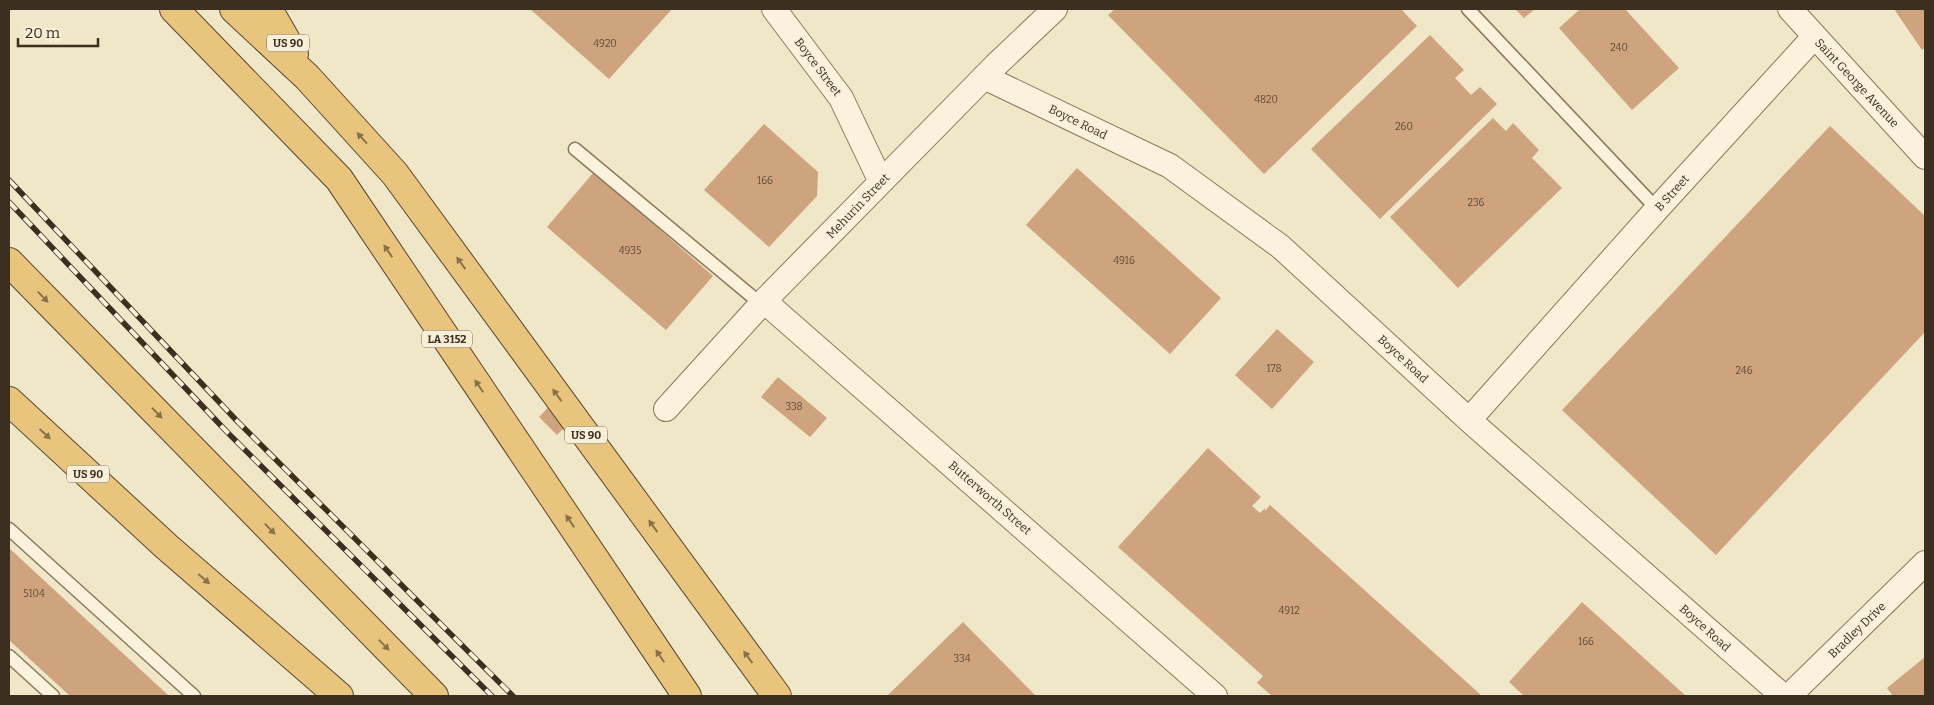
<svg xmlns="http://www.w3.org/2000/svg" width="1934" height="705" font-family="Bitter,serif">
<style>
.building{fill:#cea37d}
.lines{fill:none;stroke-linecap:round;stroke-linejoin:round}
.service-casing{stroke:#8c785c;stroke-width:15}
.minor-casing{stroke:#8c785c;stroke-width:26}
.trunk-casing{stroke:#5a4630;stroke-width:30}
.service{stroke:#faf2dc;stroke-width:12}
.minor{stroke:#faf2dc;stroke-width:24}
.trunk{stroke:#e8c47c;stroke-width:28}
.rail-casing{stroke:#3c2f20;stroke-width:5.5}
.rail{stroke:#f7efd8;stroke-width:4;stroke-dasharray:11;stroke-linecap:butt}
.oneway{fill:#897249}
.labels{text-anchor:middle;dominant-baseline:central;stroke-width:4;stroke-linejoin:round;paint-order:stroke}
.number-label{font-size:10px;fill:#604c37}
.shield{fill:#f7efd8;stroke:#746957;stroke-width:1}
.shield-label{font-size:11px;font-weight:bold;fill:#3c2f20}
.street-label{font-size:12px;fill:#3c2f20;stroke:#f7efd8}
</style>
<rect width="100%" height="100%" fill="#f0e6c8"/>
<path class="building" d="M530,9H672L609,79Z
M1115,9H1401L1417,26L1264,174L1108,15Z
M1515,9H1535L1524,18Z
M1580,9H1625L1679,68L1632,110L1559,28Z
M1894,9H1925V48L1922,50Z
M1430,35L1464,70L1455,78L1471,95L1480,87L1497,104L1380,219L1311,149Z
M1493,118L1506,131L1513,123L1539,150L1532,158L1562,188L1458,288L1390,217Z
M764,124L818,172L817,196L769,247L704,190Z
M1830,126L1925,216V332L1716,555L1562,410Z
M1077,168L1221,298L1170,354L1026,225Z
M594,172L713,276L666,330L547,227Z
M1277,329L1314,362L1272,409L1235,375Z
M778,377L827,418L810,437L761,397Z
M555,400L574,418L557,435L539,417Z
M1208,448L1261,497L1252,506L1260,513L1265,508V511L1270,505L1482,696H1272L1257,683L1263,676L1118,547Z
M9,548L169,696H70L9,640Z
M1582,602L1686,696H1524L1509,682Z
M963,622L1036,696H887Z
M1925,657V696H1893L1887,688Z"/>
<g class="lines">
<g class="service-casing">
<path id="service" d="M1468,9L1657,209
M575,149L761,304
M9,529L194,696
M9,656L53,696"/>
</g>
<g class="minor-casing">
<path id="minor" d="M774,9L841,98L881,182
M1790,9L1925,157
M984,77L1170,166L1281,247L1469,420L1783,696
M764,301L1215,696
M666,409L764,301L996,65L1055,9
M1469,420L1657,209L1814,37
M1789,696L1925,563"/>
</g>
<g class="trunk-casing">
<path id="trunk" d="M174,9L339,179L687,696
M234,9L307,77L395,174L777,696
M268,9L294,54
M9,262L434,696
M9,401L167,547L339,696"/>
</g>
<use href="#service" class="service"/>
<use href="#minor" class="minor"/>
<use href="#trunk" class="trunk"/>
<g class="rail-casing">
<path id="rail" d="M9,180L238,422L513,696
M9,202L228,433L492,696"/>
</g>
<use href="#rail" class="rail"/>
</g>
<defs><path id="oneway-solid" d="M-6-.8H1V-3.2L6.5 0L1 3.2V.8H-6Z" transform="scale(1.25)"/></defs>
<g class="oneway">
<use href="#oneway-solid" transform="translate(362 138) rotate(-132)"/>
<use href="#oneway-solid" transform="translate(388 251) rotate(-124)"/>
<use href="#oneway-solid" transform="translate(461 263) rotate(-126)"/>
<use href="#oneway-solid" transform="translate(43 297) rotate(46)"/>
<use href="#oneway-solid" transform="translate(479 386) rotate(-124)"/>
<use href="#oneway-solid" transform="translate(557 395) rotate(-126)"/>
<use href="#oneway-solid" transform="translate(157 413) rotate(46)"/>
<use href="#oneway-solid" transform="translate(45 434) rotate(43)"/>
<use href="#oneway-solid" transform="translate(570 521) rotate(-124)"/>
<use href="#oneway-solid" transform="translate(653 526) rotate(-126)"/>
<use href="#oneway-solid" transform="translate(270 529) rotate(46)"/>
<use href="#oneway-solid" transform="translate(204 579) rotate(41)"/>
<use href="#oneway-solid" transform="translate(384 645) rotate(46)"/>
<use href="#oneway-solid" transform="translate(660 656) rotate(-124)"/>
<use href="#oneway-solid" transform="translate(748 657) rotate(-126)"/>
</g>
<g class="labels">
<g class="number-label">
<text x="605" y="44">4920</text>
<text x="1619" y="48">240</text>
<text x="1266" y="100">4820</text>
<text x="1404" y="127">260</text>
<text x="765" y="181">166</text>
<text x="1476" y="203">236</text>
<text x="630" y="251">4935</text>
<text x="1124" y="261">4916</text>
<text x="1274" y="369">178</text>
<text x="1744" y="371">246</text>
<text x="794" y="407">338</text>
<text x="34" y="594">5104</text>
<text x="1289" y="611">4912</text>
<text x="1586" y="642">166</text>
<text x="962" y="659">334</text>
</g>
<g class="shield">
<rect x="267" y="34.5" width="42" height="17" rx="4"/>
<rect x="422" y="330.5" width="50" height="17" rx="4"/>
<rect x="565" y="426.5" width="42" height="17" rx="4"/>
<rect x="67" y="465.5" width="42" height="17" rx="4"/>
</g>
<g class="shield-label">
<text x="288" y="43">US 90</text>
<text x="447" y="339">LA 3152</text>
<text x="586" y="435">US 90</text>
<text x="88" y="474">US 90</text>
</g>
<g class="street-label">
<text transform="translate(818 67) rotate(53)">Boyce Street</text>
<text transform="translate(1857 83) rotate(47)">Saint George Avenue</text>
<text transform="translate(1078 122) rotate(26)">Boyce Road</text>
<text transform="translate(1672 193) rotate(-48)">B Street</text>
<text transform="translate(858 206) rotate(-46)">Mehurin Street</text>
<text transform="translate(1403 359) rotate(43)">Boyce Road</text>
<text transform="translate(990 498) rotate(41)">Butterworth Street</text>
<text transform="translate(1705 628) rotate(42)">Boyce Road</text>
<text transform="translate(1857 630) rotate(-44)">Bradley Drive</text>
</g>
</g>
<rect width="1934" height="705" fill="none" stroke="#3c2f20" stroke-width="20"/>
<path d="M18 38v8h80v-8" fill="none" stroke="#3c2f20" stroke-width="2.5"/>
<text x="25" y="38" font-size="15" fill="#3c2f20" stroke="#f7efd8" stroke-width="4" paint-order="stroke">20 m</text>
</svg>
